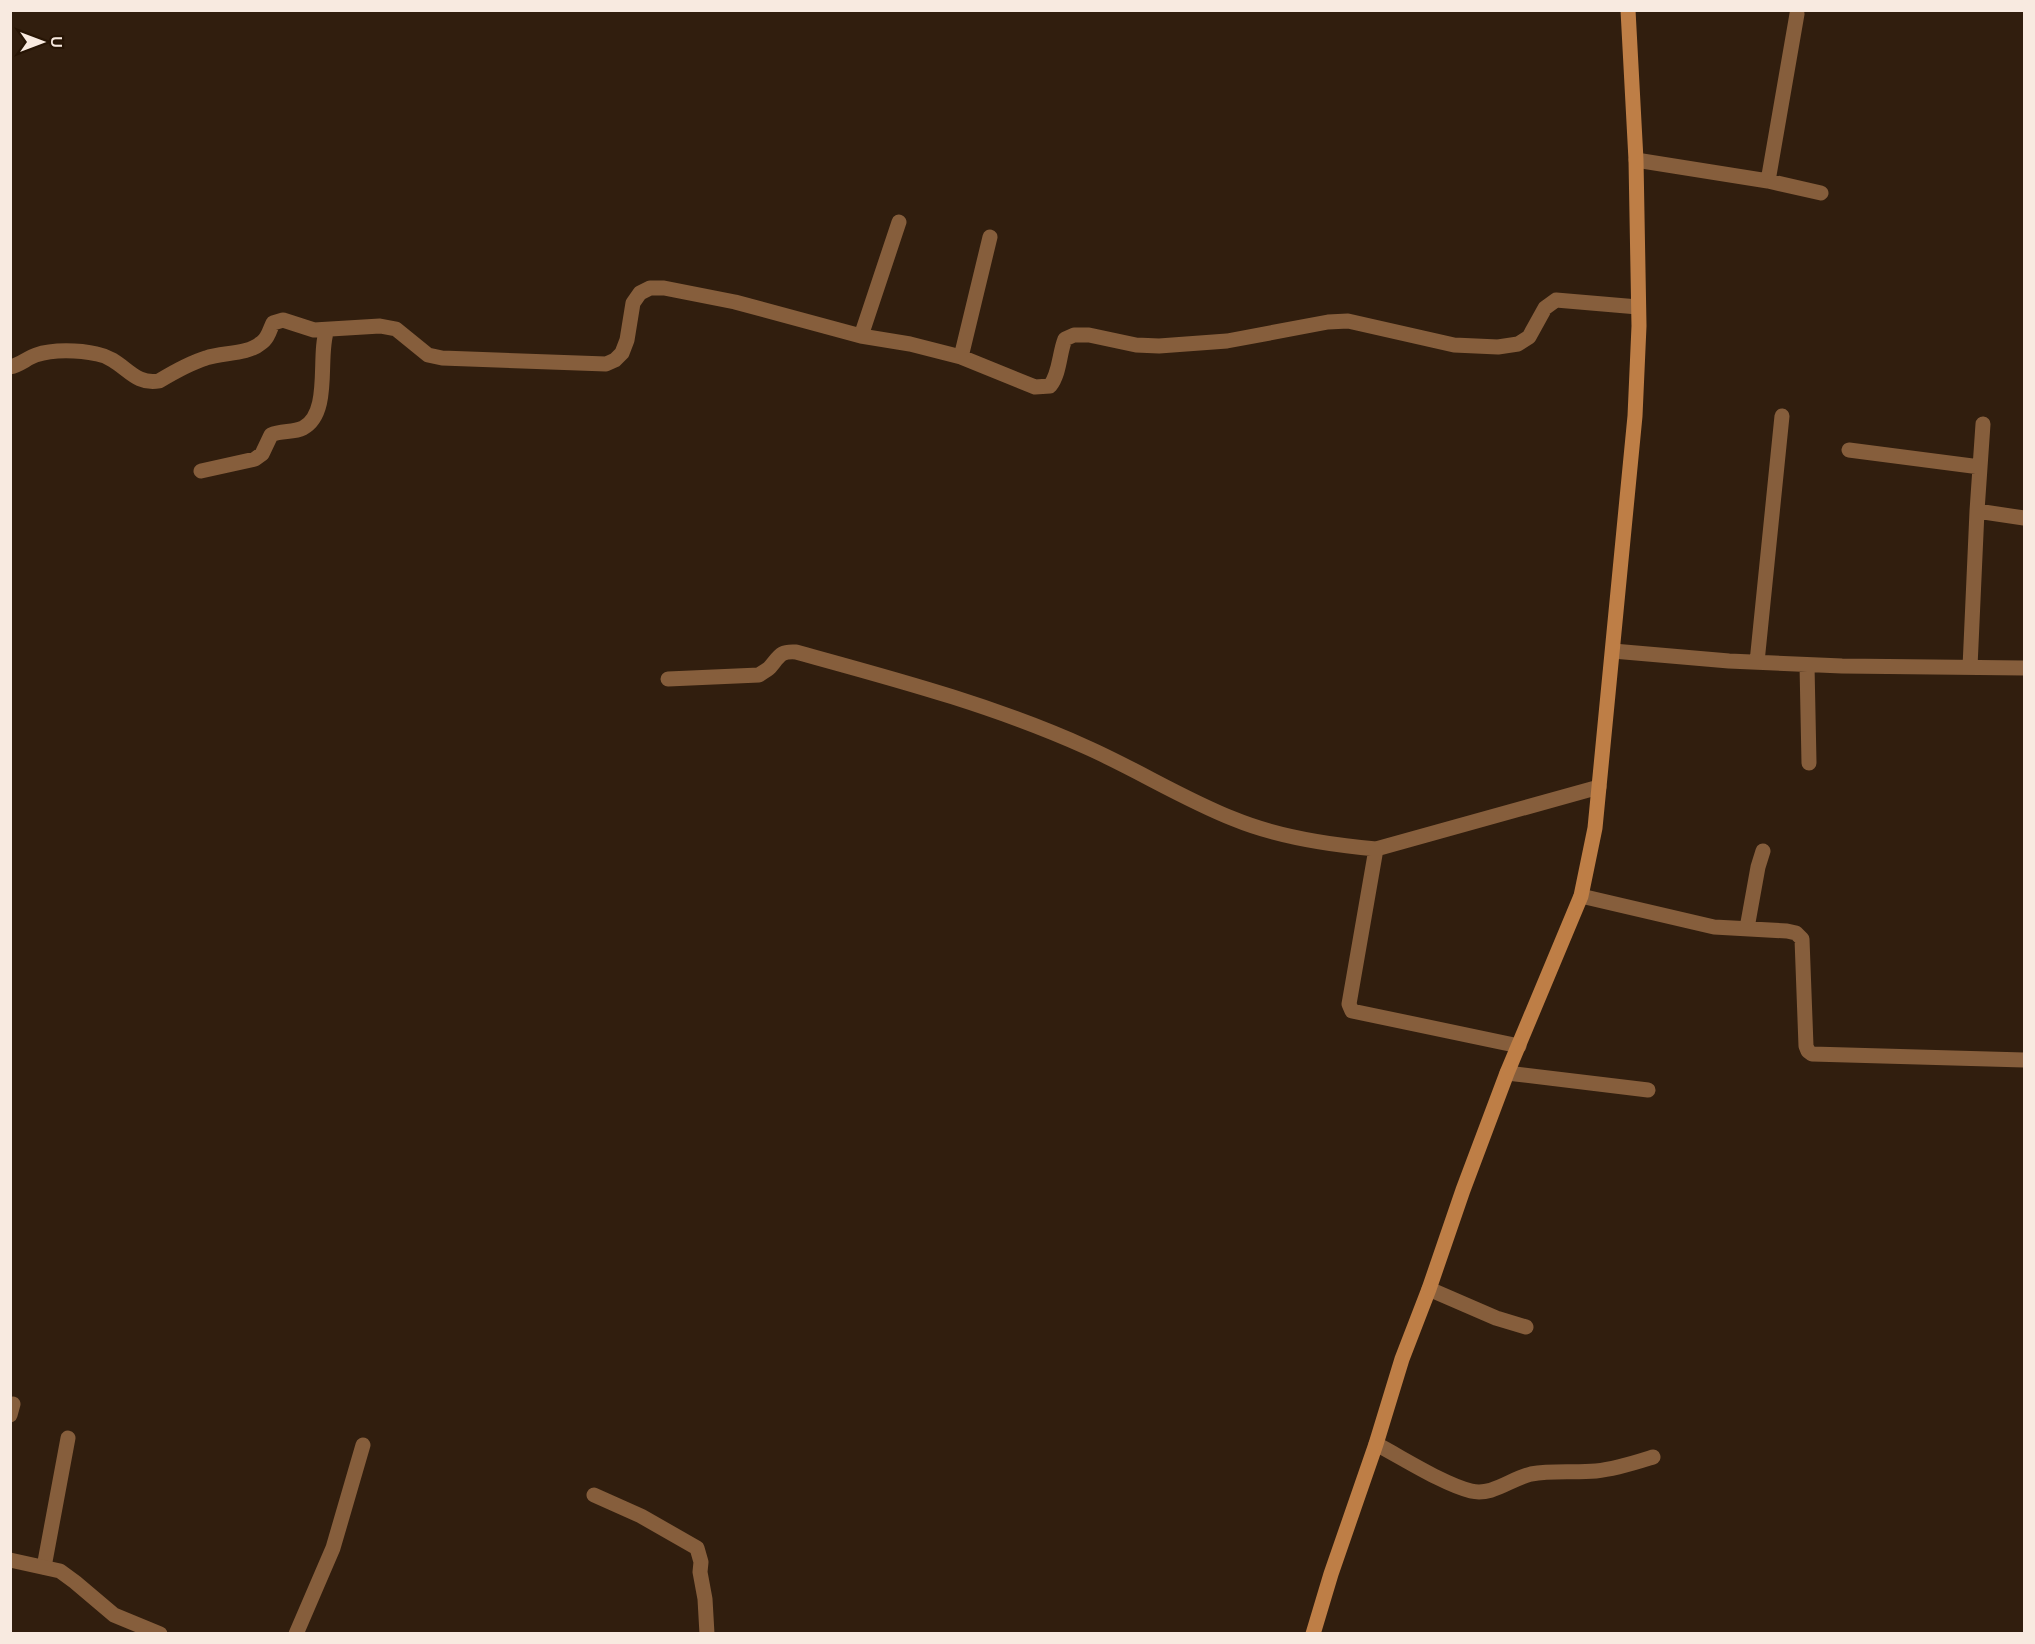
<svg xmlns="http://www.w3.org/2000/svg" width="2035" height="1644" font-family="Mulish,sans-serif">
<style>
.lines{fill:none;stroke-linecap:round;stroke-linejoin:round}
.minor{stroke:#865e3c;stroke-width:15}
.tertiary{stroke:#865e3c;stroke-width:15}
.secondary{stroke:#be7e46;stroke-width:15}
</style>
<rect width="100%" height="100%" fill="#311e0e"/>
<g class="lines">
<path class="minor" d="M1636,160L1768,181L1821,193
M1768,181L1797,14
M861,336L899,222
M961,357L990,237
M10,367C20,365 27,358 36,355C53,349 79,350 97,354C124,359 132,386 159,381C174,372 190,363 206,358C223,352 247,355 261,343C268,339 270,329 273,323L283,320L314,330L380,326L396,329L428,355L442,358L606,364L615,360L622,353L627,340L633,303L640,293L650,288H664L735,302L861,336L910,344L961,357L1035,387L1050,386C1060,373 1059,354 1065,339L1074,335H1089L1136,345L1159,346L1227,341L1328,322L1348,321L1454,345L1498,347L1518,344L1529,337L1545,308L1556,300L1638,307
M1849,450L1980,467
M201,471L255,459L262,454L271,435C281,430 293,433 303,428C332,413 317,354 327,330
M1977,511L2024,518
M1613,651L1729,661L1842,666L2024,668
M1757,662L1782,416
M1807,665L1809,763
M1970,667L1977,511L1983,424
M668,679L759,675C763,672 768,670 771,666C780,655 781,651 796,652C894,679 993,705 1086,747C1136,769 1183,799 1234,819C1275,836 1332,845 1376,849L1599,787
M1376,849L1349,1004L1352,1011L1519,1046
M1581,896L1714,927L1787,931L1796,933L1802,939L1806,1046L1808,1051L1812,1054L2024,1060
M1747,928L1758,867L1763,851
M1507,1073L1648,1090
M1429,1289L1496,1318L1526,1327
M10,1415L13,1404
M1376,1444C1403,1458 1443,1484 1471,1491C1493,1496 1510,1479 1531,1474C1553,1470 1574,1473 1596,1471C1616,1469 1634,1463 1653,1457
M594,1495L641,1516L697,1548L701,1562L700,1572L705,1599L707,1634
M44,1567L68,1438
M296,1634L333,1548L363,1445"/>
<path class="tertiary" d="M10,1560L60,1571L75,1582L114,1615L160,1634"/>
<path class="secondary" d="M1313,1634L1331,1574L1376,1444L1402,1359L1429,1289L1463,1190L1507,1073L1581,896L1595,828L1635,416L1639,326L1636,160L1628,10"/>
</g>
<rect width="2035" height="1644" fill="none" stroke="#f8eae0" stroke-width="24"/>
<g transform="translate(42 42) rotate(90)" stroke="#271505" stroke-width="4.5" paint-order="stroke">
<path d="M0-4.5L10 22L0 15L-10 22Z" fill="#f8eae0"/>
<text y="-9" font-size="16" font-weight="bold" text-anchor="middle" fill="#f8eae0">U</text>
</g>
</svg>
